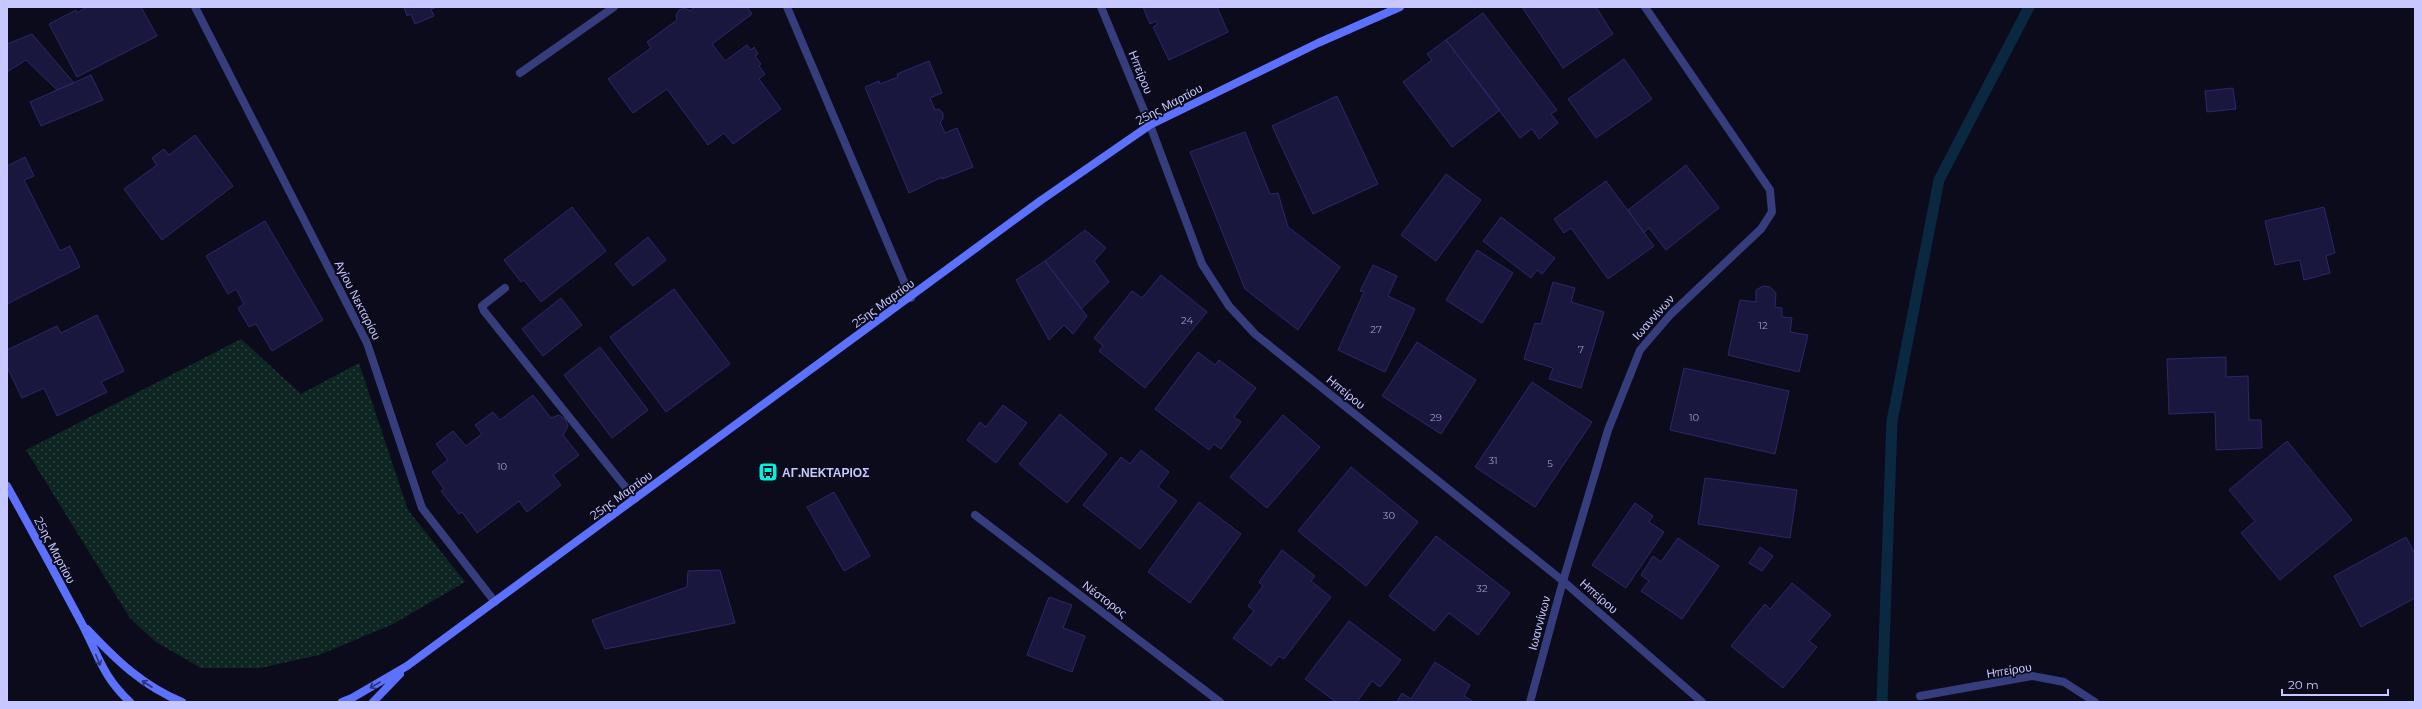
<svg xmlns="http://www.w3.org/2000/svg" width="2422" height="709" font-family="Montserrat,sans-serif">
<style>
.grass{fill:url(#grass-dots)}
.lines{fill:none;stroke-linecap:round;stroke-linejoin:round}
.stream{stroke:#0b2841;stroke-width:11}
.building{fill:#19173e;stroke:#2b286a}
.service{stroke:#353d7c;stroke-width:8}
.minor{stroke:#353d7c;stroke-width:8}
.secondary{stroke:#5d71ff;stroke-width:8}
.oneway{stroke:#2c3477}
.labels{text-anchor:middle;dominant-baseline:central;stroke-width:3.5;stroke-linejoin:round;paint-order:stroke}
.number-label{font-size:10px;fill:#9b9ccf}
.street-label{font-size:12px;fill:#c6c8ff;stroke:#0b0b1c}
.poi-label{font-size:12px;font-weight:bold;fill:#c6c8ff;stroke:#0b0b1c;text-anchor:start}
</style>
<defs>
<pattern id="grass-dots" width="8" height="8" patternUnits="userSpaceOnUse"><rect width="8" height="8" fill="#0e2622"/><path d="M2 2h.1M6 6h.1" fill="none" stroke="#304443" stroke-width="1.8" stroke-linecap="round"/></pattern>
</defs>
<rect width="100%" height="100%" fill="#0b0b1c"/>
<path class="grass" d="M241,339L301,394L359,363L408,510L465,582L393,624L319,655L260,668H201L156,642L130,618L26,450Z"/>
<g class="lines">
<path class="stream" d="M1882,702L1892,421L1939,180L2029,7"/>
</g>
<path class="building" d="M87,7H141L157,36L77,77L49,24L76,10L77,13Z
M404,7H437L431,9L434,16L415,24L411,14L407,16Z
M695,7H747L752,14L712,44L725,61L747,45L751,50L754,47L758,54L755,56L761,64L759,66L765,74L759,79L781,109L733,144L724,133L708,145L667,89L633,113L608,79L651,48L647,42L677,20L676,15L679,10L685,8L690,11Z
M1143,7H1217L1228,32L1169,60L1153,27L1158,24L1156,21L1150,24Z
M1522,7H1596L1613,34L1563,68Z
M1483,13L1557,110L1551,114L1558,123L1539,139L1532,129L1520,138L1446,40Z
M32,34L74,83L57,90L26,60L7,72V44Z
M1446,40L1500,110L1452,147L1403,82L1432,60L1427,54Z
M1624,59L1652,99L1596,138L1568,99Z
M929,61L942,93L930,98L935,110L939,109L943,113V119L940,122L945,133L957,128L973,167L942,179V177L909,193L865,87L879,81L880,84L898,77L897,74Z
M91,75L103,100L41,126L30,102Z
M2233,88L2236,109L2207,112L2205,91Z
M1337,96L1378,184L1313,214L1272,126Z
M1245,132L1270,194L1278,193L1288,227L1340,267L1298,330L1245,289L1190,152Z
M195,135L233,186L162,240L124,189L157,165L152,158L164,149L169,155Z
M25,157L34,176L24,180L60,251L70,246L80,267L7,304V166Z
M1686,165L1719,208L1666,250L1649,228L1644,233L1628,210Z
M1446,174L1481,200L1436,261L1401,235Z
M1606,181L1654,246L1608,279L1571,228L1564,233L1554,219Z
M572,207L606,251L541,302L524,280L521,282L504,260Z
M2324,207L2335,253L2326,256L2330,273L2304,280L2300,260L2275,265L2265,221Z
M1501,217L1555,258L1542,274L1537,270L1531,278L1483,241Z
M265,221L323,320L272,351L256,324L249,327L238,308L244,304L236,289L228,294L206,256Z
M1085,230L1106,248L1094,261L1109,282L1081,309L1045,261Z
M648,237L666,260L633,286L615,264Z
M1477,250L1513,273L1482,323L1446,300Z
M1045,261L1087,316L1073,334L1064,325L1049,340L1016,280Z
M1373,265L1397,276L1388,296L1415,309L1385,372L1338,350L1364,292L1360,291Z
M1161,275L1207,312L1145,388L1099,351L1103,346L1094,338L1132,291L1142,298Z
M1553,282L1575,288L1571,302L1604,312L1581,388L1549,379L1553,368L1524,359L1535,323L1541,324Z
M1763,286L1770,287L1776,293L1775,307L1782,308V317L1792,318L1790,332L1808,335L1799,372L1728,355L1740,300L1756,302V290Z
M674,289L730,364L666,412L610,337Z
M561,298L582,325L543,356L522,329Z
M97,315L124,371L101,382L107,392L57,416L44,388L22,398L7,367V350L57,326L61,333Z
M1417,342L1476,380L1441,434L1382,396Z
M600,347L648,410L612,438L564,375Z
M1198,352L1215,365L1219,360L1256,388L1234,417L1241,422L1221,449L1214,444L1209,450L1155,409Z
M2226,357V377L2248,376L2249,420H2261L2262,448L2216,450L2215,412L2169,414L2167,359Z
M1684,368L1789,391L1775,454L1670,430Z
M1532,382L1592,422L1535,507L1475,467Z
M533,395L551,418L559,415L565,419L568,426L563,435L579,455L553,475L561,485L527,512L519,501L477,533L462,512L459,514L441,491L444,489L432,472L448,460L436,444L453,431L466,446L482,434L475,425L493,412L500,420Z
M1003,405L1027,423L996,463L967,440L980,422L986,427Z
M1060,414L1107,454L1067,503L1019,464Z
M1283,415L1320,447L1267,508L1230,477Z
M2287,441L2352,520L2280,580L2241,533L2255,521L2229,490Z
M1141,450L1169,472L1158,487L1177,501L1140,549L1083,505L1121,457L1130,464Z
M1351,467L1418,522L1366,586L1298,531Z
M1705,478L1797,490L1790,538L1698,524Z
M834,492L870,556L844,571L807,507Z
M1199,502L1241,534L1190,603L1148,572Z
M1635,503L1653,516L1649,522L1664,532L1626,588L1592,565Z
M1436,536L1510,593L1478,635L1449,613L1434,631L1389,596Z
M2406,537L2415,554V598L2361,627L2334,576Z
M1678,538L1719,566L1682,619L1641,591L1649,581L1641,575L1653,556L1661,562Z
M1760,547L1773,556L1762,571L1749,563Z
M1282,550L1315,576L1311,581L1331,597L1284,659L1279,656L1271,666L1233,638L1254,611L1248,606L1263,586L1259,582Z
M720,570L735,623L605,649L592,620L687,587L688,571Z
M1792,583L1831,615L1809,641L1817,647L1783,688L1731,646L1765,604L1770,609Z
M1049,597L1072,605L1063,628L1085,636L1072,672L1027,655Z
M1349,621L1401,660L1380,687L1372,681L1357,702H1336L1305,679Z
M1435,662L1470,685L1464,696L1474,702H1397L1402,693L1411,699Z"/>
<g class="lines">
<path class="service" d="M505,288L482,306L484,311L635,499"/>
<path class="minor" d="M195,7L367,343L422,508L495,602
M787,7L911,298
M1101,7L1150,125L1202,264L1229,306L1255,334L1563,581L1702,702
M520,73L614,7
M975,515L1220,702
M1920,696L2032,676L2064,682L2095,702
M1530,702L1563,581L1608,430L1640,350L1671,314L1761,229L1772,212L1770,190L1645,7"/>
<path class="secondary" d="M7,486C32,531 57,577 81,622C98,654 102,676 130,702
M87,629C116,660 143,686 182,702
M342,702L352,698L407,666L1040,201L1150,125L1318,43L1400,7
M373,702L400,674"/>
</g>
<defs><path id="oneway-shaft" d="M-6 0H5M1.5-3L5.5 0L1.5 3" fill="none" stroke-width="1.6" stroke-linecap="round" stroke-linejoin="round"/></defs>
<g class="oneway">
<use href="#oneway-shaft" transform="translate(98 660) rotate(68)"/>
<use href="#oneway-shaft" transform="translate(147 684) rotate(-147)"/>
<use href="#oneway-shaft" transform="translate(375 685) rotate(150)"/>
</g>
<defs>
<g id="bus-square" transform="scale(1)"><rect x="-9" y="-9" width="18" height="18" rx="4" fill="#00f1e5" stroke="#0b0b1c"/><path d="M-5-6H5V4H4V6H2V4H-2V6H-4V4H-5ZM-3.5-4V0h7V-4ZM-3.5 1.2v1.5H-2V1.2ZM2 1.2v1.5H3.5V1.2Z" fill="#111"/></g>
</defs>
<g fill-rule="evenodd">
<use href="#bus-square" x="768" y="472"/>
</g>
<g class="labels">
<g class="number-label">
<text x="1187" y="320">24</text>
<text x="1763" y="325">12</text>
<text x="1376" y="329">27</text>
<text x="1581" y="349">7</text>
<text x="1436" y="417">29</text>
<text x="1694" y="417">10</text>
<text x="1493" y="460">31</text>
<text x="1550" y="463">5</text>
<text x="502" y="466">10</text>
<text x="1389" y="515">30</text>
<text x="1482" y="588">32</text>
</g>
<g class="street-label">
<text transform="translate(1141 72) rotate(68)">Ηπείρου</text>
<text transform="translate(1169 104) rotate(-28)">25ης Μαρτίου</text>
<text transform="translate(358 300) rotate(63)">Αγίου Νεκταρίου</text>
<text transform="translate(883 303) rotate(-36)">25ης Μαρτίου</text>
<text transform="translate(1653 317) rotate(-48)">Ιωαννίνων</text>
<text transform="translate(1346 392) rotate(39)">Ηπείρου</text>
<text transform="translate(621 495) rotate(-36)">25ης Μαρτίου</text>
<text transform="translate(55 550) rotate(62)">25ης Μαρτίου</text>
<text transform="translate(1599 596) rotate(41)">Ηπείρου</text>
<text transform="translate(1105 599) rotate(37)">Νέστορος</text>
<text transform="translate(1539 623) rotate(-75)">Ιωαννίνων</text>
<text transform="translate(2009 670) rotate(-9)">Ηπείρου</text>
</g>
<g class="poi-label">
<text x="782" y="472">ΑΓ.ΝΕΚΤΑΡΙΟΣ</text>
</g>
</g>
<rect width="2422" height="709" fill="none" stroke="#c6c8ff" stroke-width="16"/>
<path d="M2282 689v6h106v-6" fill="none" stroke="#c6c8ff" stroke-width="2"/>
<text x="2288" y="689" font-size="12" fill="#c6c8ff" stroke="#0b0b1c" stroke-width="3" paint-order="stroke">20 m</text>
</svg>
